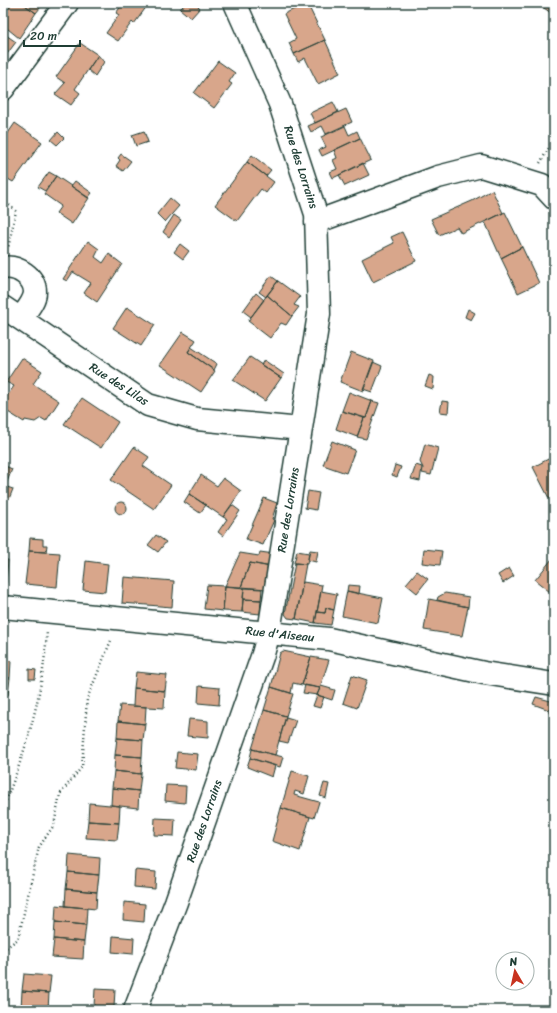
<svg xmlns="http://www.w3.org/2000/svg" width="557" height="1013" font-family="Sriracha,sans-serif">
<style>
.building{fill:#d8a68b;stroke:#1f3d34}
.lines{fill:none;stroke-linecap:round;stroke-linejoin:round}
.minor-casing{stroke:#1f3d34;stroke-width:25}
.path{stroke:#1f3d34;stroke-width:2.5;stroke-dasharray:1 3;stroke-linecap:butt}
.minor{stroke:#fff;stroke-width:22}
.labels{text-anchor:middle;dominant-baseline:central;stroke-width:3;stroke-linejoin:round;paint-order:stroke}
.street-label{font-size:12px;fill:#1f3d34;stroke:#fff}
</style>
<rect width="100%" height="100%" fill="#fff"/>
<filter id="ink" filterUnits="userSpaceOnUse"><feTurbulence type="fractalNoise" baseFrequency=".025" numOctaves="2"/><feDisplacementMap in="SourceGraphic" scale="8" xChannelSelector="R" yChannelSelector="G"/><feConvolveMatrix kernelMatrix="1 2 1 2 8 2 1 2 1" color-interpolation-filters="sRGB"/></filter>
<g filter="url(#ink)">
<path class="building" d="M3,3H12L6,10L3,8Z
M12,3H22L36,13L19,38L3,25V15Z
M22,3H44L36,13Z
M119,3H142L147,6L134,24L132,22L118,41L106,33L119,15L116,13L122,5Z
M186,3H195L200,8L191,18L180,9Z
M307,3L325,40L294,54L289,43L296,39L284,14Z
M537,3H554V8L551,13Z
M3,33L16,42L7,54L3,51Z
M325,40L340,73L318,84L305,58L298,62L294,54Z
M80,43L98,55L75,89L80,93L71,105L55,94L65,83L56,77Z
M98,55L104,62L95,76L88,70Z
M218,61L235,73L229,82L232,84L214,108L194,93Z
M333,102L338,112L315,123L310,113Z
M346,109L352,122L326,134L322,126L311,132L308,126Z
M15,123L42,142L13,182L3,176V148L8,142L4,139Z
M345,126L349,135L357,131L360,138L322,156L319,150L326,147L321,137Z
M144,131L148,142L136,146L132,135Z
M58,132L64,138L57,145L51,140Z
M360,138L371,160L333,178L330,172L337,169L333,160L337,158L334,150Z
M121,154L131,161L123,171L116,166L120,160L118,158Z
M252,155L271,170L266,176L247,162Z
M247,162L274,182L266,193L261,189L237,221L215,205Z
M363,163L369,175L345,186L339,175Z
M49,172L56,176L45,191L38,187Z
M56,176L89,198L72,224L56,213L61,206L44,194Z
M75,181L92,193L88,198L71,186Z
M492,190L503,213L461,233L457,227L439,235L431,219L472,201Z
M170,198L179,206L165,222L157,214Z
M505,212L522,247L501,258L485,222Z
M174,215L181,220L169,237L163,232Z
M402,232L416,261L373,282L362,259L394,243L391,237Z
M88,241L99,249L95,257L103,263L109,254L122,264L97,302L84,293L91,283L73,272L67,281L63,279Z
M180,244L189,251L183,259L174,252Z
M522,247L539,283L518,293L501,258Z
M271,276L278,281L266,297L259,292Z
M278,281L300,297L294,305L299,307L292,316L267,295Z
M256,293L264,300L251,317L243,311Z
M267,295L292,316L286,325L281,323L270,338L248,321Z
M127,307L155,325L141,346L113,328Z
M468,309L475,313L471,320L465,317Z
M183,332L196,340L188,352L215,371L201,392L160,365Z
M191,347L217,364L214,370L188,352Z
M351,352L374,361L363,391L340,382Z
M250,357L281,378L265,401L233,380Z
M22,358L42,371L33,384L59,401L46,421L41,418L35,422L25,420L24,422L3,409V402L14,386L6,382Z
M264,360L284,374L281,378L261,365Z
M373,362L382,366L372,392L363,389Z
M429,375L434,377L433,389L425,386Z
M349,392L372,401L366,418L342,411Z
M82,398L118,422L101,448L64,424Z
M372,401L379,403L366,439L357,437L364,418H366Z
M442,401L449,402L448,413L440,412Z
M342,411L364,418L357,437L336,429Z
M332,441L355,450L346,473L323,465Z
M425,444L438,448L431,475L422,473L423,468L420,462Z
M134,447L149,457L143,466L171,485L154,509L111,480Z
M554,456V508L533,467Z
M3,465L12,469L7,482L3,481Z
M395,465L401,467L397,477L392,475Z
M416,465L422,467L420,481L411,479Z
M201,475L217,486L223,478L241,491L223,517L189,494Z
M7,487L13,489L9,499L3,496Z
M308,491L319,493L316,510L305,508Z
M189,494L206,505L200,513L184,502Z
M264,498L277,503L272,519L274,520L263,545L246,539Z
M115 508a6 6 0 1 1 12 0a6 6 0 1 1-12 0Z
M232,505L240,511L223,536L218,532L227,519L223,517Z
M156,535L166,542L158,552L148,545Z
M30,538L43,539V545H47L46,552L29,551Z
M424,549L442,551L440,565L422,563Z
M310,550L318,551L316,562L308,560Z
M29,551L60,553L57,587L25,584Z
M297,551L309,553L307,564L294,563Z
M260,552L274,554L271,567L250,563L241,587L225,586L240,553L259,556Z
M552,559L554,560V591L552,590L550,592L535,580Z
M3,560H8L6,583H3Z
M86,561L108,564L105,592L83,590Z
M250,563L271,567L267,589L241,587Z
M295,563L306,564L296,619L288,618L285,614Z
M509,568L514,576L503,583L498,575Z
M417,571L428,579L417,593L406,584Z
M124,577L174,581L172,607L122,603Z
M303,582L322,585L315,623L296,619Z
M207,585L225,586L223,611L204,609Z
M348,585L360,586L359,594L347,591Z
M225,586L244,588L242,612L223,611Z
M244,588L262,589L261,600L243,599Z
M321,591L337,594L334,610L326,608L325,613L317,612Z
M347,591L383,598L378,623L342,616Z
M445,593L469,597L468,607L437,600L438,597Z
M243,599L261,600L260,614L242,612Z
M429,599L468,607L462,636L424,630Z
M326,608L334,610L331,625L315,623L317,612L325,613Z
M283,651L311,657L302,685L293,683L291,693L271,687L280,653Z
M311,657L329,660L320,688L302,685Z
M3,660L11,661L10,678L3,677Z
M29,669L36,670L35,679H29Z
M136,672L167,675L165,691L134,688Z
M352,675L367,680L357,708L343,703Z
M3,677L10,678L8,695H3Z
M305,685L320,688L317,695L303,693Z
M199,686L220,688L219,705L198,703Z
M321,686L335,690L332,700L317,695Z
M271,687L293,694L286,716L264,710Z
M134,688L165,691L164,708L133,706Z
M317,695L324,697L320,708L313,706Z
M536,697L554,702V716L549,713V710L533,704Z
M120,705L146,707L145,724L118,721Z
M264,710L286,716L275,755L252,749Z
M286,717L296,720L288,743L279,741Z
M189,719L208,721V738L187,736Z
M118,721L145,724L143,740L117,738Z
M117,738L143,740L142,757L115,755Z
M252,749L283,757L280,767L250,758Z
M177,752L198,754L196,770L175,768Z
M115,755L142,757L141,774L114,771Z
M250,758L275,766L272,777L247,767Z
M114,771L141,774L139,791L112,788Z
M292,771L309,776L304,794L295,791L294,795L319,802L314,818L281,808Z
M324,783L329,784L326,798L320,796Z
M166,785L186,786L185,803L165,801Z
M112,788L139,791L138,808L111,805Z
M89,803L120,806L119,823L88,821Z
M281,808L310,817L300,851L272,841Z
M155,818L175,819L174,836L154,835Z
M88,821L119,823L117,840L86,838Z
M69,855L100,858L99,875L68,872Z
M135,870L156,872L155,889L134,887Z
M68,872L99,875L97,892L66,889Z
M66,889L97,892L96,909L65,906Z
M124,902L145,904L144,922L123,920Z
M56,905L87,908L86,925L55,922Z
M55,922L86,925L84,942L54,939Z
M113,936L134,938L133,954L112,952Z
M54,939L84,942L83,959L52,957Z
M24,974L51,976L49,993L22,991Z
M95,989L115,990L114,1007L94,1006Z
M22,991L49,993L48,1010L21,1008Z"/>
<g class="lines">
<g class="minor-casing">
<path id="minor" d="M3,89L67,3
M316,222L438,177L481,166L542,185L554,198
M3,268C17,265 35,277 35,292C35,301 26,311 21,318
M3,307L148,405L197,419L301,429
M3,607L329,639L484,673L554,684
M135,1010L176,902L263,654L269,632L319,314L316,214L280,104L235,3"/>
</g>
<path class="path" d="M540,163L554,139
M3,200L16,211L8,249
M3,808C27,748 43,695 47,631
M3,950L18,939L39,847L54,825L60,794L82,767L87,699L112,638"/>
<use href="#minor" class="minor"/>
</g>
</g>
<g class="labels">
<g class="street-label">
<text transform="translate(301 167) rotate(72)">Rue des Lorrains</text>
<text transform="translate(119 384) rotate(33)">Rue des Lilas</text>
<text transform="translate(288 510) rotate(-81)">Rue des Lorrains</text>
<text transform="translate(280 634) rotate(6)">Rue d'Aiseau</text>
<text transform="translate(204 821) rotate(-71)">Rue des Lorrains</text>
</g>
</g>
<rect width="557" height="1013" fill="none" stroke="#fff" stroke-width="16"/>
<rect x="8" y="8" width="541" height="997" fill="none" stroke="#1f3d34" stroke-width="1.5" filter="url(#ink)"/>
<g transform="translate(515 971) rotate(351)"><circle r="19" fill="#ffffff" stroke="#a5b1ae"/>
<path d="M0-3L7 15L0 10L-7 15Z" fill="#c8321e"/>
<text y="-6" font-size="11" font-weight="bold" text-anchor="middle" fill="#1f3d34">N</text>
</g>
<path d="M24 40v6h56v-6" fill="none" stroke="#1f3d34" stroke-width="2"/>
<text x="30" y="40" font-size="12" fill="#1f3d34" stroke="#ffffff" stroke-width="3" paint-order="stroke">20 m</text>
</svg>
